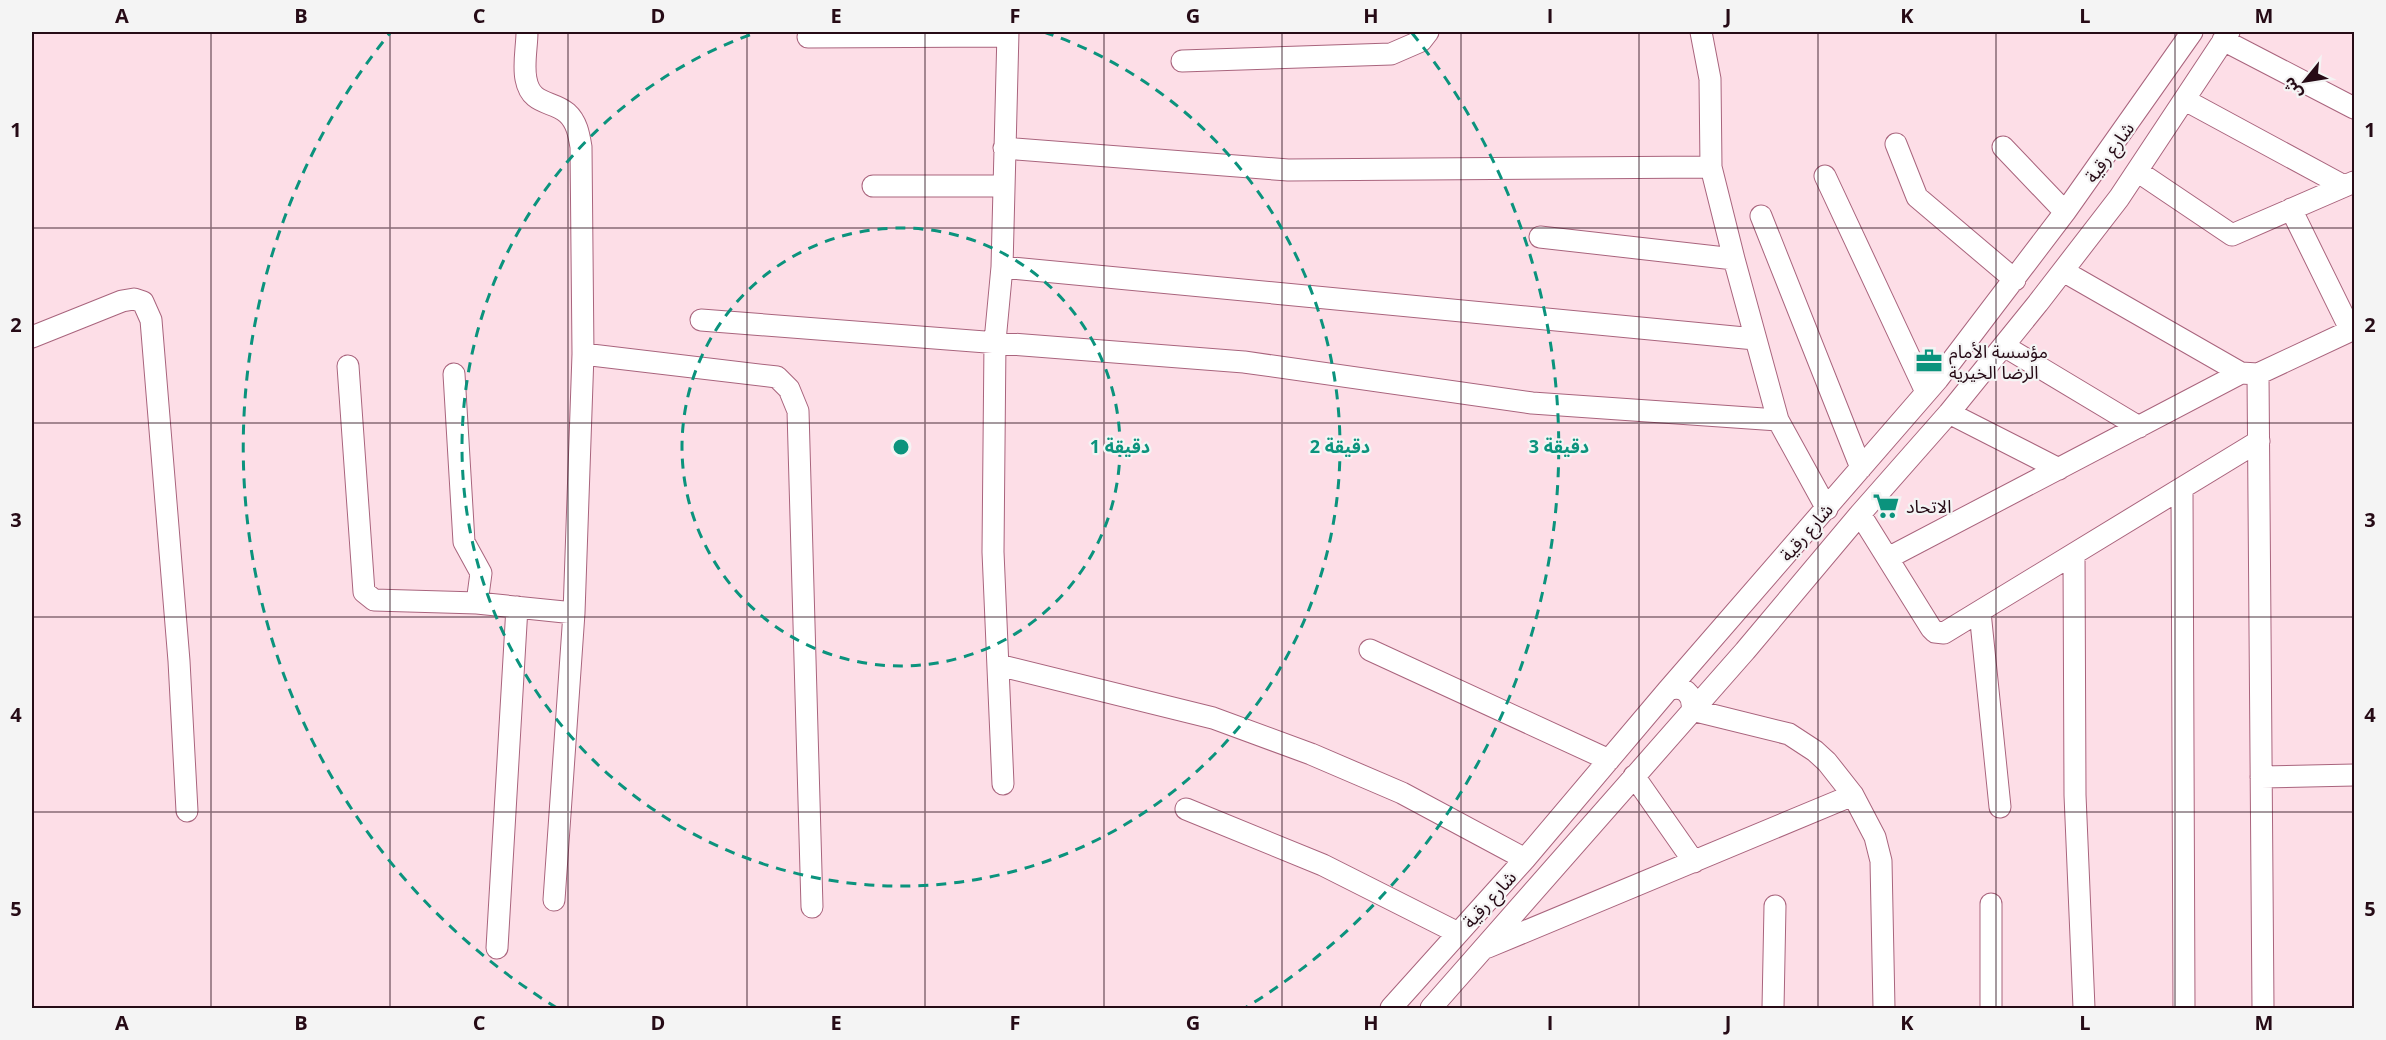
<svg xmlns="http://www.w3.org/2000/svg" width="2386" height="1040" font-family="'Open Sans','Noto Sans Arabic',sans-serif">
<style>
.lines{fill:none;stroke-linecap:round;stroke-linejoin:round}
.minor-casing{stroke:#a9647d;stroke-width:23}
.minor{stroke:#fff;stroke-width:21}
.grid{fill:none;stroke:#260b16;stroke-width:1.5;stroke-opacity:0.55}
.ring{fill:none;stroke:#0b937d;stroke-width:3;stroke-dasharray:10 8}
.labels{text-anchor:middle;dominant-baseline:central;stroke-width:4.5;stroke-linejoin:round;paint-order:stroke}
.street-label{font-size:18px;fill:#260b16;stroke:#f4f4f4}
.poi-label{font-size:18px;fill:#260b16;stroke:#f4f4f4;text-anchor:start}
.centre{fill:#0b937d;stroke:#f4f4f4;stroke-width:3}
.ring-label{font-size:18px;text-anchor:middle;font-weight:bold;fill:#0b937d;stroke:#f4f4f4;stroke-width:4.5;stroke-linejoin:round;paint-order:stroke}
.neatline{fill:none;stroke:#260b16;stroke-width:2}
.grid-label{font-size:20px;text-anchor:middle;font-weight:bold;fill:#260b16}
</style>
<rect width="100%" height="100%" fill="#fddee7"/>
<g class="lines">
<g class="minor-casing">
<path id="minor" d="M527,32C527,46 523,65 526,79C531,106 552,100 567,113C577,122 579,135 581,147L583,354L574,613L554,900
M1701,32L1710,79L1711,167L1734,259L1778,420L1827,509
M808,37L1007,36
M2223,40L2354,108
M1182,61L1391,54L1421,41L1428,32
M2185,100L2344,186
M1896,144L1917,197L2015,280
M2003,147L2065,212
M1004,148L1288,170L1711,167
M2137,171L2232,235L2354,182
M1825,176L1926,392
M873,186H1004
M2291,209L2351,331
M1761,216L1861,468
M1540,237L1734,259
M1002,267L1755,339
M2063,271L2241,373
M701,320L1244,362L1532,403L1778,420
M32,337L122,301L134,299L143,302L151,320L179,661L187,811
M2004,346L2139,427
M583,354L777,377L789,389L798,411L812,907
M348,366L364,592L374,600L477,603L574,613
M454,374L464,542L481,573L477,603
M2258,374L2263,1008
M1949,413L2059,469
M2182,490L2184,1008
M1860,514L1931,628L1935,632L1944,633L2259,441
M2074,555L2075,795L2084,1008
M1888,558L2241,373L2258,374L2354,329
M1980,612L2000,807
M1370,650L1609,760
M998,665L1213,718L1311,754L1402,793L1525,859
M1668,690C1683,684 1694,694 1692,710L1789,734L1815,751L1827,762L1853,795L1875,837L1881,861L1884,1008
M1634,776L1694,862
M2261,777L2354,775
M1003,784L993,552L995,341L1002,267L1008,32
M1186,809L1323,865L1458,933
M1488,947L1853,795
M497,948L517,607
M1391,1008L1525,859L1668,690L1938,379L2065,212L2192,32
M1431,1008L1745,651L1860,514L1949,413L2038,303L2119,198L2229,32
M1773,1008L1775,906
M1991,1008V904"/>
</g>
<use href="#minor" class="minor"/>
</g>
<path class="grid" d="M211,32V1008M390,32V1008M568,32V1008M747,32V1008M925,32V1008M1104,32V1008M1282,32V1008M1461,32V1008M1639,32V1008M1818,32V1008M1996,32V1008M2175,32V1008M32,228H2354M32,423H2354M32,617H2354M32,812H2354"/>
<g class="ring">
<circle cx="901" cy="447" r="219"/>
<path d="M1044 32A439 439 0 1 1 758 32"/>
<path d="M557 1008A658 658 0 0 1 390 33M1412 33A658 658 0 0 1 1245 1008"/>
</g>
<defs>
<g id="office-bare" transform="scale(2.07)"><path d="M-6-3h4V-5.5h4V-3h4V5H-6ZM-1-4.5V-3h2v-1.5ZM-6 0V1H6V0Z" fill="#0b937d" stroke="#f4f4f4" stroke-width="2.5" paint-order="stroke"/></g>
<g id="supermarket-bare" transform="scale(2.07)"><path d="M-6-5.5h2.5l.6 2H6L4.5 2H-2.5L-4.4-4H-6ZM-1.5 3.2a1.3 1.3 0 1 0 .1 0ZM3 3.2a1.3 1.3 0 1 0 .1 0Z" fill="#0b937d" stroke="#f4f4f4" stroke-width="2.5" paint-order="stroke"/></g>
</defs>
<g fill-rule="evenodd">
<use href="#office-bare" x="1929" y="361"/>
<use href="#supermarket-bare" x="1886" y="506"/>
</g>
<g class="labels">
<g class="street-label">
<text transform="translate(2109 152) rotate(-54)">شارع رقية</text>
<text transform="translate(1806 532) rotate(-49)">شارع رقية</text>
<text transform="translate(1489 899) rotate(-48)">شارع رقية</text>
</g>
<g class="poi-label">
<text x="1949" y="351">مؤسسة الأمام<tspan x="1949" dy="21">الرضا الخيرية</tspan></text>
<text x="1906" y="506">الاتحاد</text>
</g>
</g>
<circle cx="901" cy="447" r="9" class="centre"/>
<g class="ring-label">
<text x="1120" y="453">1 دقيقة</text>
<text x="1340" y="453">2 دقيقة</text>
<text x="1559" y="453">3 دقيقة</text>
</g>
<rect width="2386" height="1040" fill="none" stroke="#f4f4f4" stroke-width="66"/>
<g transform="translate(2305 81) rotate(240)" stroke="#f4f4f4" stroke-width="4.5" paint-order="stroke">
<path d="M0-4.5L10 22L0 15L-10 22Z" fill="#260b16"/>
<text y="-9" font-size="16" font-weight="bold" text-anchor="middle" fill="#260b16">ش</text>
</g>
<rect x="33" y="33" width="2320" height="974" class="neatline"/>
<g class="grid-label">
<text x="122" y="23">A</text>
<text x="301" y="23">B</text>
<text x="479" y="23">C</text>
<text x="658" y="23">D</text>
<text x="836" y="23">E</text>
<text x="1015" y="23">F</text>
<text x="1193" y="23">G</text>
<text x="1371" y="23">H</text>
<text x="1550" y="23">I</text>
<text x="1728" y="23">J</text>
<text x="1907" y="23">K</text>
<text x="2085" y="23">L</text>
<text x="2264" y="23">M</text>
<text x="16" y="137">1</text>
<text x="2370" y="137">1</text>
<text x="16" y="332">2</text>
<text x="2370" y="332">2</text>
<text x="16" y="527">3</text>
<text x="2370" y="527">3</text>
<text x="16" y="722">4</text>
<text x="2370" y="722">4</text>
<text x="16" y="916">5</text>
<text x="2370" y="916">5</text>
<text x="122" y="1030">A</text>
<text x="301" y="1030">B</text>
<text x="479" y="1030">C</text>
<text x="658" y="1030">D</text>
<text x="836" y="1030">E</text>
<text x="1015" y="1030">F</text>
<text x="1193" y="1030">G</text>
<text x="1371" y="1030">H</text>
<text x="1550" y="1030">I</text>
<text x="1728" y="1030">J</text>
<text x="1907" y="1030">K</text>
<text x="2085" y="1030">L</text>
<text x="2264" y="1030">M</text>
</g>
</svg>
